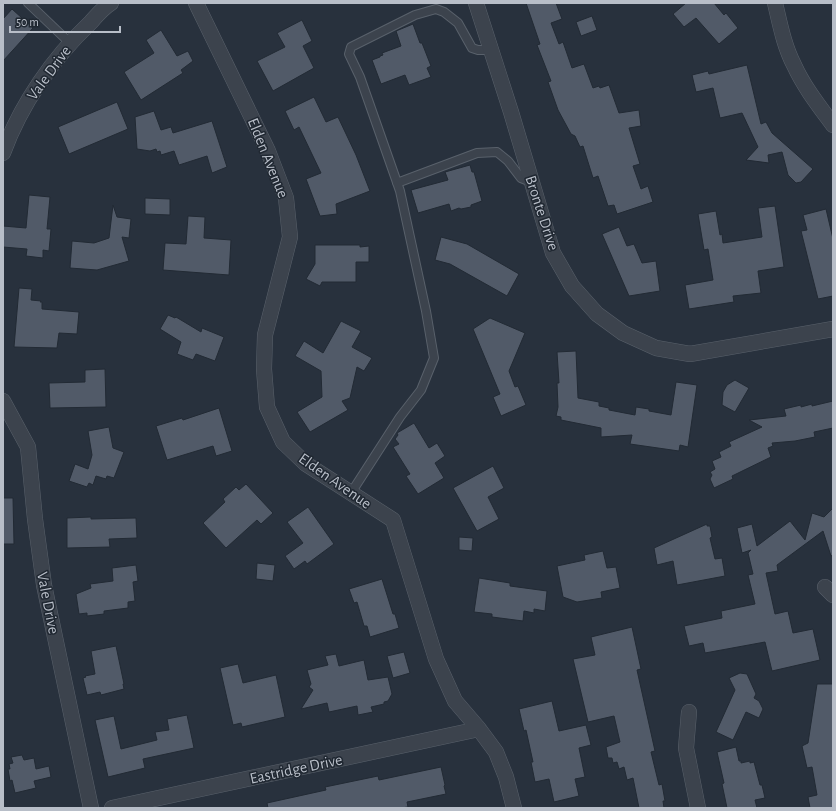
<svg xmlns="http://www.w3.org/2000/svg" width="836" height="811" font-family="'Alegreya Sans',sans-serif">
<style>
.building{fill:#515a68;stroke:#222a34}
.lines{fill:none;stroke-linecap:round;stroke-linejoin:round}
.service-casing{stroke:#59616b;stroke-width:10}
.minor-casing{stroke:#59616b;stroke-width:16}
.service{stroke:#3c434d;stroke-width:8}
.minor{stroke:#3c434d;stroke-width:15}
.labels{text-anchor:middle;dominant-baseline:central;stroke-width:3;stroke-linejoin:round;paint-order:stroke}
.street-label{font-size:16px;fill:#b8bec8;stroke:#202832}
</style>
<rect width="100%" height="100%" fill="#28313d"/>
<path class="building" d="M526,3H556L562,19L551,23L559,44L563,42L572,68L584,64L593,88L599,86L600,88L609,85L619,113L639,110L641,126L629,128L640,164L633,166L641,189L648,186L653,202L617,214L614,205L608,206L598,176L593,178L583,146L580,147L575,136L571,134L558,110L548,82L551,81L537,45L540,44Z
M686,3H714L724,15L726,13L738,28L719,44L696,18L684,27L673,14Z
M12,9L33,28L3,61V19Z
M592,16L597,30L581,36L576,22Z
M302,20L312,41L303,46L314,68L273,91L257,61L285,47L277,33Z
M413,24L420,43H422L431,66L427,68L431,77L409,85L405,75L381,84L372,60L380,57V56L383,55L382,53L401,46L396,31Z
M161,30L177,56L188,51L193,61L181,70L183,73L141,100L124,72L154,53L146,40Z
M747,65L761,124L766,122L772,133L813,169L801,182L796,183L788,175L782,152L768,155L769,163L746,160L758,147L742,113L720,118L713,88L696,92L692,75L708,71L709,74Z
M314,97L326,122L338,117L356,155L370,191L336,204L337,214L320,216L306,179L321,173L299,127L294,130L285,111Z
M117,102L128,129L69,154L58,127Z
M154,111L161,130L171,127L173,133L212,121L227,167L212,173L207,156L179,165L174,151L161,155L160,151L157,152L156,149L150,151L137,149L135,117Z
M470,165L472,172H474L482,201L471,205V207L461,209L459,208L451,211L449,204L418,213L411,190L448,180L445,172Z
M29,195L50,197L47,229H51L49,251L43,250V258L26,256L27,249L3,247V226L26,228Z
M145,198L170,199V215L145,214Z
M113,205L117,217L131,219L129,238L122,237L129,261L97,270L70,268L72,241L94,243L109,238Z
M775,206L784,267L758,271L761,293L733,296L734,302L689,309L685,285L713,280L708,249L704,250L698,214L716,211L720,235L722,234L723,243L762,237L758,208Z
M826,209L833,239V296L818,299L801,231L807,230L803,215Z
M188,216L205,217L204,238L231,240L229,275L163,270L165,243L186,244Z
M619,227L627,246L634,244L642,263L656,261L660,291L629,296L602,234Z
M441,237L467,244L519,274L507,296L450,264L435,260Z
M315,245H360V247L369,246V262H356V282H322L320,286L306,279L315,264Z
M19,288L32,289L31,300L41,301L40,302H42V309L79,312L77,334L59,333L57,348L14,347Z
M168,315L175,318L176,317L201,332L202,328L224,337L215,361L196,354L193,360L177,354L181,342L160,329Z
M490,318L525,333L509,371L515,387L518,386L526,405L501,416L493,397L500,394L473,329Z
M341,321L361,331L352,347L372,358L364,371L357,367L350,398L342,401L348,410L310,432L297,412L322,397L321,371L295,356L304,341L323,353Z
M576,351L578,398L599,402V406L609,408V410L635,415L636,407L649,409V411L671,415L676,382L697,385L688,447L680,445L679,451L630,444L632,435L601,437V428L561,420V417L556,416L558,407L557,383H559L557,352Z
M105,369L106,407L50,408L49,383L85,382V370Z
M735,380L749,388L735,412L722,405L723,392L727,385Z
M833,401V428L814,432L815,437L795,441L772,443L773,446L768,448L771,457L732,476L733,479L714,488L710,479L712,475L710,472L715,469L712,461L721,457L719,452L731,446L729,442L762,427L749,420L786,416L784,409L801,405V407L812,404V406Z
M219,408L232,451L216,456L213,446L167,460L156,426L182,418L183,420Z
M414,423L429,448L437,443L445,456L435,463L444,478L418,494L406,476L410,474L393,447L399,444L395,439L398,435L397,433Z
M109,427L113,448L124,452L114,478L107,476L106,479L96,476L93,485L89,483L87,487L69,481L75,464L88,469L92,455L88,431Z
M493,466L504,488L488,497L499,519L477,531L453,488Z
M246,484L273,513L261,524L257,520L226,548L203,523L225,502L223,499L236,487L239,490Z
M3,498H13L14,544H3Z
M308,507L334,544L307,564L305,561L294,569L285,556L303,543L287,522Z
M833,508V555L831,556L823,531L777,565L778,571L766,573L775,614L788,611L793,633L813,629L820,660L772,671L765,642L705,653L703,643L689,646L684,626L722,618L721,611L755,604L748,575L753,574L748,553L751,550L742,553L737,528L752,524L757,546L790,521L805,540L812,513L824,517Z
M91,517V519L136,518L137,538L109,539L110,547L67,548V518Z
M707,524V526H710L712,537L710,538L715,559L722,558L725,576L677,585L673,561L657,565L654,548Z
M459,537L473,538L472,551L459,550Z
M603,551L607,568L616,567L620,588L601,592L602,598L577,602L563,597L557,566L585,560L584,555Z
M257,563L275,565L273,581L256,579Z
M136,565L138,581L133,582L135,601L128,602V608L104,611V614L87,616V613L79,614L76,594L91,588L90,584L113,581L112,568Z
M479,578L510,583V586L547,591L545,611L534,609V613L524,611L523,621L492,617V614L474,612Z
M382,579L393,614H395L399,628L370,637L367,626H364L357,602L354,603L349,589Z
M632,627L641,669L637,670L655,751L651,752L659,785L662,784L665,801H663L664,808H639L633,778L627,780L624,767L619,769L617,762L613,763L612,758H608L606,747L620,742L614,716L588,722L573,659L595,655L591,637Z
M116,646L124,684H123L124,689L101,695L100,692L87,695L83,678L86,677L85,676L95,674L91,651Z
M404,652L410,673L393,678L387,656Z
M336,654L339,666L364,660L368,680L388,677L392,694L388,701L384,702V704L371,707L373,712L358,715L357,706L329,712L327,703L301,709L313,690L309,687L311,684L307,670L328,665L325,656Z
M238,664L243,683L276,675L285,717L242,727L241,723L233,725L220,668Z
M740,673L747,674L756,694L754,698L759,701L763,709L759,718L746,712L733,740L716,732L735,690L729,678Z
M817,684H833V808H810L808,797L817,795L812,767L807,768L802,746L808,743Z
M552,701L559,731L586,725L591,745L579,748L585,777L575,779L579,796L554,802L549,779L535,782L531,762H533L526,730L524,731L519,709Z
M187,715L194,748L143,759L145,768L108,777L95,720L114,716L121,749L157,740L155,732L169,730L167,719Z
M736,747L739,761H741V763L750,761V763L754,762L760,785H762L765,798L755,800L757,808H727L722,784L724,783L717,752Z
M22,755L24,760L34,758L36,769L49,766L51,777L34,781L36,788L15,793L12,780L10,781L8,769H10L9,764L13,763L11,757Z
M441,767L445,785L444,786L446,794L407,802L408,807L401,808H268L267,803L326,790L325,787L378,776L379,780Z"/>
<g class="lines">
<g class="service-casing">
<path id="service" d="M28,3L70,43
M397,183L477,153L497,152L508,161L521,178L526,180L531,178
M351,493L400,417L421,390L434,358L426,311L400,191L360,77L349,54L351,47L415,15L436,9L444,12L458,23L472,48L478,50H491"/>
</g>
<g class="minor-casing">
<path id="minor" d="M196,3L268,151L286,198L290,237L265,335L264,369L267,407L283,442L306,464L393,520L436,659L455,701L479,729L496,752L506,777L514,808
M476,3L511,112L553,253L572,286L597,314L623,333L656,348L690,354L833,329
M775,3C780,24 784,46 794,65C804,87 819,106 833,125
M3,153C21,104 53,58 91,22C97,15 103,8 111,3
M3,401L28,447L35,519L44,585L91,808
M825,587L833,595
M689,712L686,748L698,808
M112,808L479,729"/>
</g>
<use href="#service" class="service"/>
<use href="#minor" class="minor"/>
</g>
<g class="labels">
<g class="street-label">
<text transform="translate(49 73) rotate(-54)">Vale Drive</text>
<text transform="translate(268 158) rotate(68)">Elden Avenue</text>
<text transform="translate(542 213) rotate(72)">Bronte Drive</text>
<text transform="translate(335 481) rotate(35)">Elden Avenue</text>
<text transform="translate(48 603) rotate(79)">Vale Drive</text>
<text transform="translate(296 769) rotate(-12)">Eastridge Drive</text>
</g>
</g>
<rect width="836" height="811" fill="none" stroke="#b8bec8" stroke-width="8"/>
<path d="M10 26v6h110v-6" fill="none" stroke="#b8bec8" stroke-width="2"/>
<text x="16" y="26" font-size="12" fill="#b8bec8" stroke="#202832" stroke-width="3" paint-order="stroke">50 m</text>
</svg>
